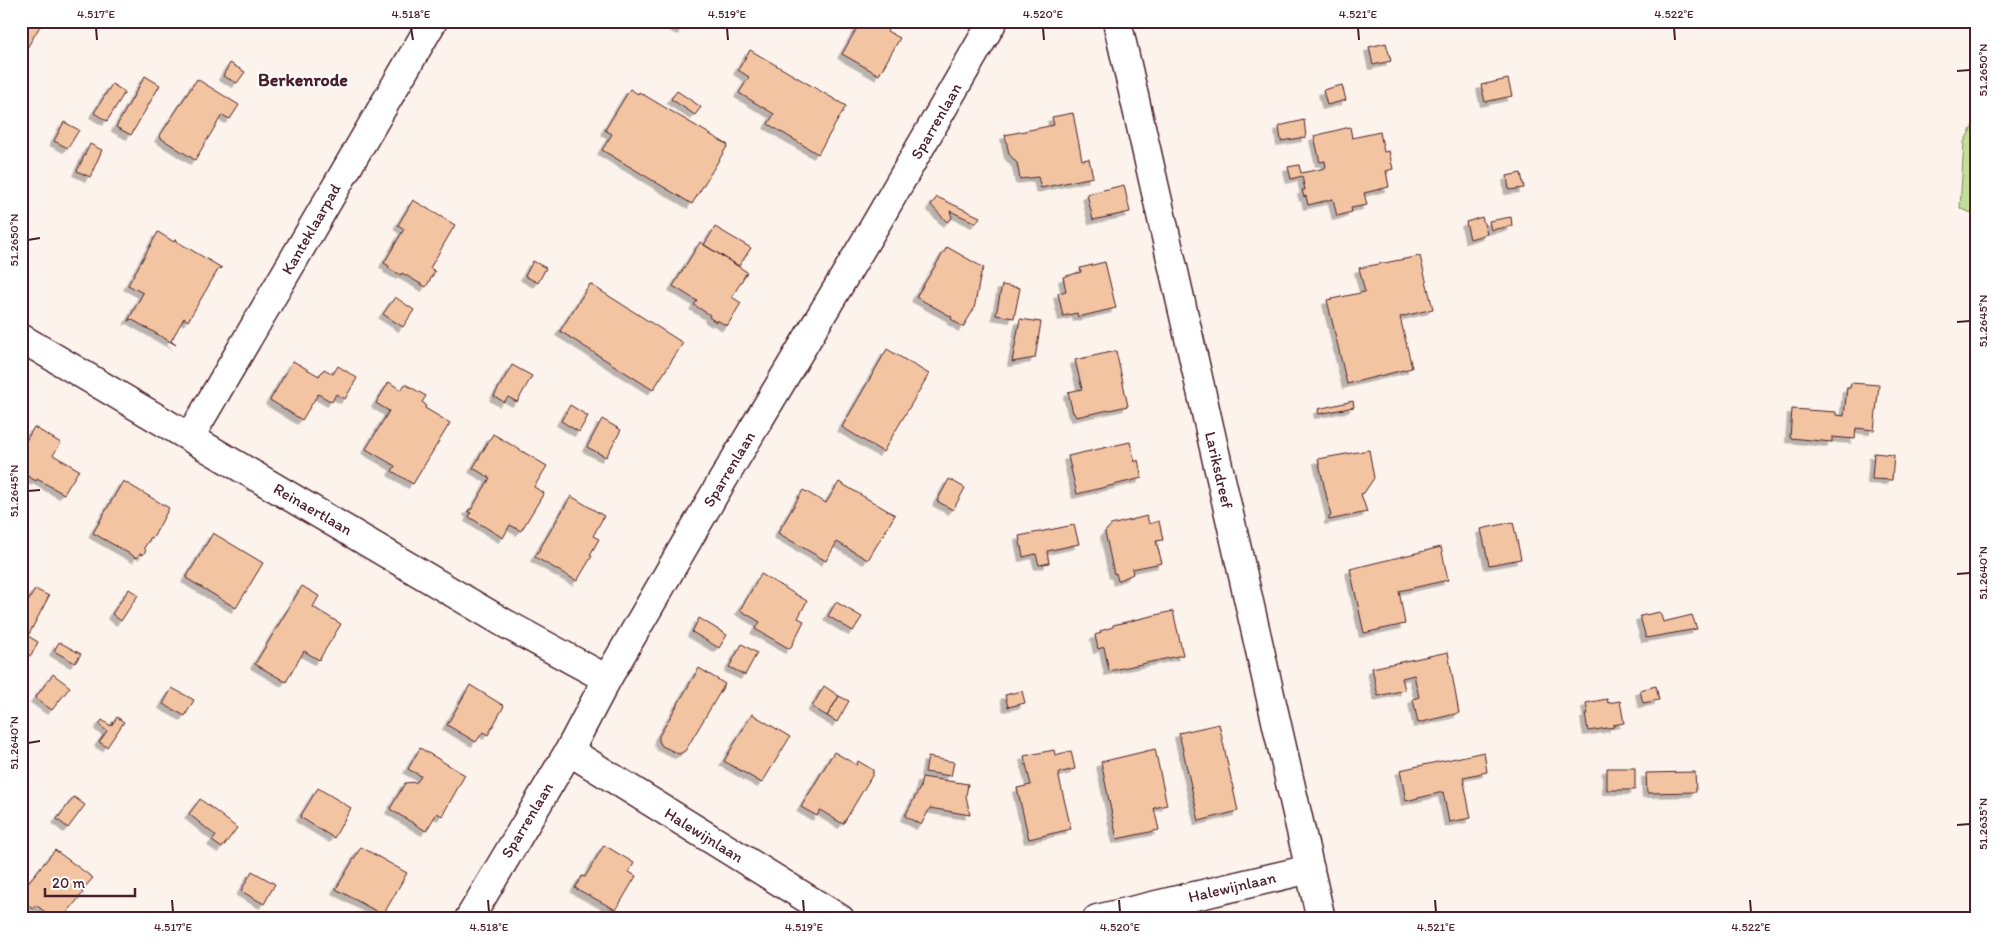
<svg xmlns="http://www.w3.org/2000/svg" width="1997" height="940" font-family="Itim,sans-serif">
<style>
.green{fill:#c0e098;stroke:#858062}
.building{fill:#f2c4a1;stroke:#4a1f2b;filter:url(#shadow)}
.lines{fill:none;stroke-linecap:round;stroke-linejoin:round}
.minor-casing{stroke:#4a1f2b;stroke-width:31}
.minor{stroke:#fff;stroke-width:28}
.ticks{fill:none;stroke:#4a1f2b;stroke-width:2}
.labels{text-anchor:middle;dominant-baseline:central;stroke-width:4;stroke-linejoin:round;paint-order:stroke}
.street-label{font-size:16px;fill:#4a1f2b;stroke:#fff}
.neighbourhood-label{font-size:18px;font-weight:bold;fill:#4a1f2b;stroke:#fff}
.neatline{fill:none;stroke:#4a1f2b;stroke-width:2}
.ticks-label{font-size:12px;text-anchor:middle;fill:#4a1f2b}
</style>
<defs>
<filter id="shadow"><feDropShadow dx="-4.5" dy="4.5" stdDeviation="0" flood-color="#0004"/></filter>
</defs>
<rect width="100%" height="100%" fill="#fcf3ec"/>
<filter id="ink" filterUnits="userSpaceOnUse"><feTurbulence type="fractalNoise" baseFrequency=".02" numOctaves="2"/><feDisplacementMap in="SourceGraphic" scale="10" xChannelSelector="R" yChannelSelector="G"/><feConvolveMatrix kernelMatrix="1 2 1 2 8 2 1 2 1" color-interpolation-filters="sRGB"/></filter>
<g filter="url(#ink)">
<path class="green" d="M1976,120V215L1960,208L1964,142Z"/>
<path class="building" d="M21,21H43L21,58Z
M668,21H686L682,30L667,23Z
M861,21H893L887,31L900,38L879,75L842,54Z
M1386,43L1391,61L1373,65L1369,47Z
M750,50L846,106L818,154L768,124L774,114L739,93L749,77L738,70Z
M230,63L245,72L237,83L223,76Z
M145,76L160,85L131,135L116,127Z
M197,79L239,105L230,119L222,115L195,160L159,137Z
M1508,79L1512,96L1485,102L1481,85Z
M112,84L125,92L107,121L94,113Z
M1342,85L1346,100L1327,105L1323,90Z
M630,89L638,94L639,92L728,145L692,204L602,150L612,134L605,130Z
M677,91L701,107L695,115L671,99Z
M1073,113L1082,160L1089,159L1093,177L1041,188L1038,177L1020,179L1017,163L1009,154L1005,135L1054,125L1052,117Z
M1304,120L1306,137L1281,141L1279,126Z
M64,122L79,130L68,148L54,141Z
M1350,127L1352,138L1380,132L1384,152L1389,151L1393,169L1386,171L1389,187L1364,193L1367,205L1351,208L1352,212L1337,216L1333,199L1308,205L1306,196L1304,197L1302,190H1305L1302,176L1291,179L1288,167L1299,165L1301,173L1326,168L1325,161L1320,162L1314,136Z
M90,144L102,150L90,177L77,171Z
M1521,173L1524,188L1509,190L1507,176Z
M21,180L30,185L21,199Z
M1124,185L1130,212L1093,220L1087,194Z
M937,197L980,217L976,223L950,211L952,218L947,222L931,205Z
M413,200L455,225L430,268L435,271L426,287L402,273L401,275L388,268L389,266L384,263L404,229L398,225Z
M1482,217L1487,234L1470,239L1466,222Z
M1511,217L1512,226L1491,230L1489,221Z
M715,227L751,248L739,266L704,245Z
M158,232L174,242L176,238V241L222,268L221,269L219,268L188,321L184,318L171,341L176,345L131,319L128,321L143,293L128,285Z
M700,242L747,272L732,297L741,303L727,326L717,320L716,322L709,317L710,315L694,305L697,301L673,286Z
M947,247L984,268L981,273L974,309L963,327L951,319L952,317L916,297Z
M1420,256L1433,309L1400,317L1412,368L1347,384L1327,300L1365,292L1359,268Z
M533,261L546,268L538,283L525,276Z
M1105,262L1116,308L1078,317L1077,313L1063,316L1058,293L1066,291L1063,277L1081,272L1080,268Z
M590,284L683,343L653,390L560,331Z
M1002,285L1020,288L1014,318L996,315Z
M395,297L414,310L403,327L383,314Z
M1020,319L1041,322L1035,358L1012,362Z
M887,349L929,374L883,452L842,427Z
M1116,351L1128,406L1076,417L1074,413H1073L1068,392L1082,389L1075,360Z
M293,361L319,376L324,369L333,374L338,366L357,378L345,399L336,394L332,402L318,394L302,420L270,400Z
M512,365L532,376L517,402L508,397L504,402L494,396Z
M389,382L401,390L405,384L426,396L422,402L426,405L425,408L450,423L413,484L392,471L395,466L366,449L389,411L376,403Z
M1851,383L1879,385L1874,430L1856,428L1855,439L1832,437V442L1790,438L1792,409L1836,412V415L1844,416L1847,388H1850Z
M1353,401L1354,407L1319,414L1318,409Z
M570,405L588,416L579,432L561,421Z
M602,419L621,430L606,457L587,447Z
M34,427L61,443L53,455L79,470L64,494L37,479L36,481L21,472V449Z
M493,434L547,466L534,487L544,493L521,531L510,525L503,538L469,517L471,513L468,511L469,509L471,510L490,478L473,468Z
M1130,442L1135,462L1138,460L1142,478L1077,494L1068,456Z
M1369,450L1374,478L1364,493L1361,494L1367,512L1329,520V517L1331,516L1318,459Z
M1874,453L1894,455L1892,480L1872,479Z
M949,479L965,488L953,510L937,501Z
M123,481L169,508L153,538L151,537L144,548L146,550L143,555L140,553L137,558L93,533Z
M839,482L895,515L868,560L837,542L826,561L778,533L803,490L826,503Z
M571,496L604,516L593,536L599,539L590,555L592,556L577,581L535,557Z
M1147,516L1149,524L1159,521L1163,540L1156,541L1162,563L1132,569L1133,574L1118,581L1116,573L1114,574L1105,532L1111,525Z
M1513,522L1521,559L1489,565L1481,529Z
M1074,525L1079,544L1047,551L1049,563L1039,565L1036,554L1023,557L1019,536Z
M213,533L263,563L236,608L186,578Z
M1441,547L1448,580L1399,591L1405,624L1364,633L1350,569Z
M761,574L807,601L798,618L804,621L790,649L755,629L760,622L740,610Z
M302,586L319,596L313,607L341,624L319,660L304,651L286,682L255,664Z
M35,589L49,596L28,636L38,642L31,656L21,650V614Z
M129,589L138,595L121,621L112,614Z
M836,602L862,617L853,631L828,616Z
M1173,611L1183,655L1109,671L1104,647L1098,649L1095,635L1101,633L1100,631L1113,627V625Z
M1660,612L1663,622L1692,615L1697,629L1646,638L1640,616Z
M699,618L727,635L719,648L692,632Z
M59,642L81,654L75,663L54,651Z
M742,644L757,653L745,675L729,667Z
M1448,652L1459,713L1418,723L1413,699L1419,697L1414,675L1402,678L1405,690L1378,696L1372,668Z
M699,668L725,684L685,751L679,754L662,746L659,741V736Z
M53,674L70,687L52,710L35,698Z
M470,685L504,706L488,735L483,732L476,742L447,725Z
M824,686L839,696L827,716L812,707Z
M1656,686L1659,700L1643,703L1640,690Z
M172,688L194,700L185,716L163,704Z
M1022,691L1025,703L1008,707L1005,695Z
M839,696L849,701L837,722L827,716Z
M1607,699L1608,703L1620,701L1624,723L1613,725L1614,727L1588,731L1585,714H1588L1586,703Z
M752,714L790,737L762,783L724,761Z
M117,717L124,722L107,747L99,742L107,731L99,725L102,720L111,726Z
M1219,724L1238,811L1199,821L1179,733Z
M420,748L465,775L442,816L437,813L426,831L390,809L405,783L417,782L421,776L408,769Z
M1155,749L1167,805L1154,808L1159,830L1117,839L1101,762Z
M1054,750L1055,755L1071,751L1075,769L1058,773L1071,829L1029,839L1017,788L1031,785L1024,756Z
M834,752L857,765L858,761L873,770V774L843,824L820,810L817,816L801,807Z
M1484,752L1487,772L1463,777L1471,818L1449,822L1443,792L1406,801L1400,770Z
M928,757L954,762L951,776L925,772Z
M1607,768H1635V790H1607Z
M1695,772L1696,792L1647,793L1646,773Z
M922,777L968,784L966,796L970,815L930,808L921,825L905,816L920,788Z
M318,788L351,808L334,838L300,817Z
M74,797L85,805L68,828L57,819Z
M200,799L237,828L222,848L212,841L216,836L189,814Z
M604,845L634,863L629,872L636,876L616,910L575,888L582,876L585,877Z
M361,847L407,873L383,915L336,889Z
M55,850L93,878L81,891L83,893L62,919H54L36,905L33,909L21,900V891Z
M252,871L275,884L264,904L241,891Z"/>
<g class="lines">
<g class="minor-casing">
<path id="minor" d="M1117,21L1321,919
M21,338L506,624L607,679
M190,437L433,21
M569,751L840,919
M469,919L569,751L607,679L715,493L877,222L993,21
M1097,919L1310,869"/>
</g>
<use href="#minor" class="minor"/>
</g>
</g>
<path class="ticks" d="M96,28L97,40M411,28L413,40M727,28L728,40M1043,28L1044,40M1358,28L1359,40M1674,28L1675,40M1957,71L1970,70M28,240L40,238M1957,322L1970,321M28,491L40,490M1957,574L1970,573M28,743L40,741M1957,825L1970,824M172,900L173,912M488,900L489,912M803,900L804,912M1119,900L1120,912M1435,900L1436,912M1750,900L1751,912"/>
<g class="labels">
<g class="street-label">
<text transform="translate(936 121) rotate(-60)">Sparrenlaan</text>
<text transform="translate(311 229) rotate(-60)">Kanteklaarpad</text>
<text transform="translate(729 469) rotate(-59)">Sparrenlaan</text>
<text transform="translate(1219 470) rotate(77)">Lariksdreef</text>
<text transform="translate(313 509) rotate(30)">Reinaertlaan</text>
<text transform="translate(527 820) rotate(-59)">Sparrenlaan</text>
<text transform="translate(704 835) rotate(32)">Halewijnlaan</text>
<text transform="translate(1232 887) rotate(-13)">Halewijnlaan</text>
</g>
<g class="neighbourhood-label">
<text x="303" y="80">Berkenrode</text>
</g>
</g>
<rect width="1997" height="940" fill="none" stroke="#fff" stroke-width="55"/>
<path d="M45 888v8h90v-8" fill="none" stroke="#4a1f2b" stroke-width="2.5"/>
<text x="52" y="888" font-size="15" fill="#4a1f2b" stroke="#ffffff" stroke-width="4" paint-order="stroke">20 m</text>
<rect x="28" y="28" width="1942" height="884" class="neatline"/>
<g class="ticks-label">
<text x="96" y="18">4.517°E</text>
<text x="411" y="18">4.518°E</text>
<text x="727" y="18">4.519°E</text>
<text x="1043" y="18">4.520°E</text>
<text x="1358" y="18">4.521°E</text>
<text x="1674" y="18">4.522°E</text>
<text transform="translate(1983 70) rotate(-90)" y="4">51.2650°N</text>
<text transform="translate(14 240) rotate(-90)" y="4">51.2650°N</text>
<text transform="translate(1983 321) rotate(-90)" y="4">51.2645°N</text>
<text transform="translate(14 491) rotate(-90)" y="4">51.2645°N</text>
<text transform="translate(1983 573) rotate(-90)" y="4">51.2640°N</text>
<text transform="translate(14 743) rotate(-90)" y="4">51.2640°N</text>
<text transform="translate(1983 824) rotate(-90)" y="4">51.2635°N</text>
<text x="173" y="931">4.517°E</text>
<text x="489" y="931">4.518°E</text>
<text x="804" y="931">4.519°E</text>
<text x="1120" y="931">4.520°E</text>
<text x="1436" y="931">4.521°E</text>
<text x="1751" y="931">4.522°E</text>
</g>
</svg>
